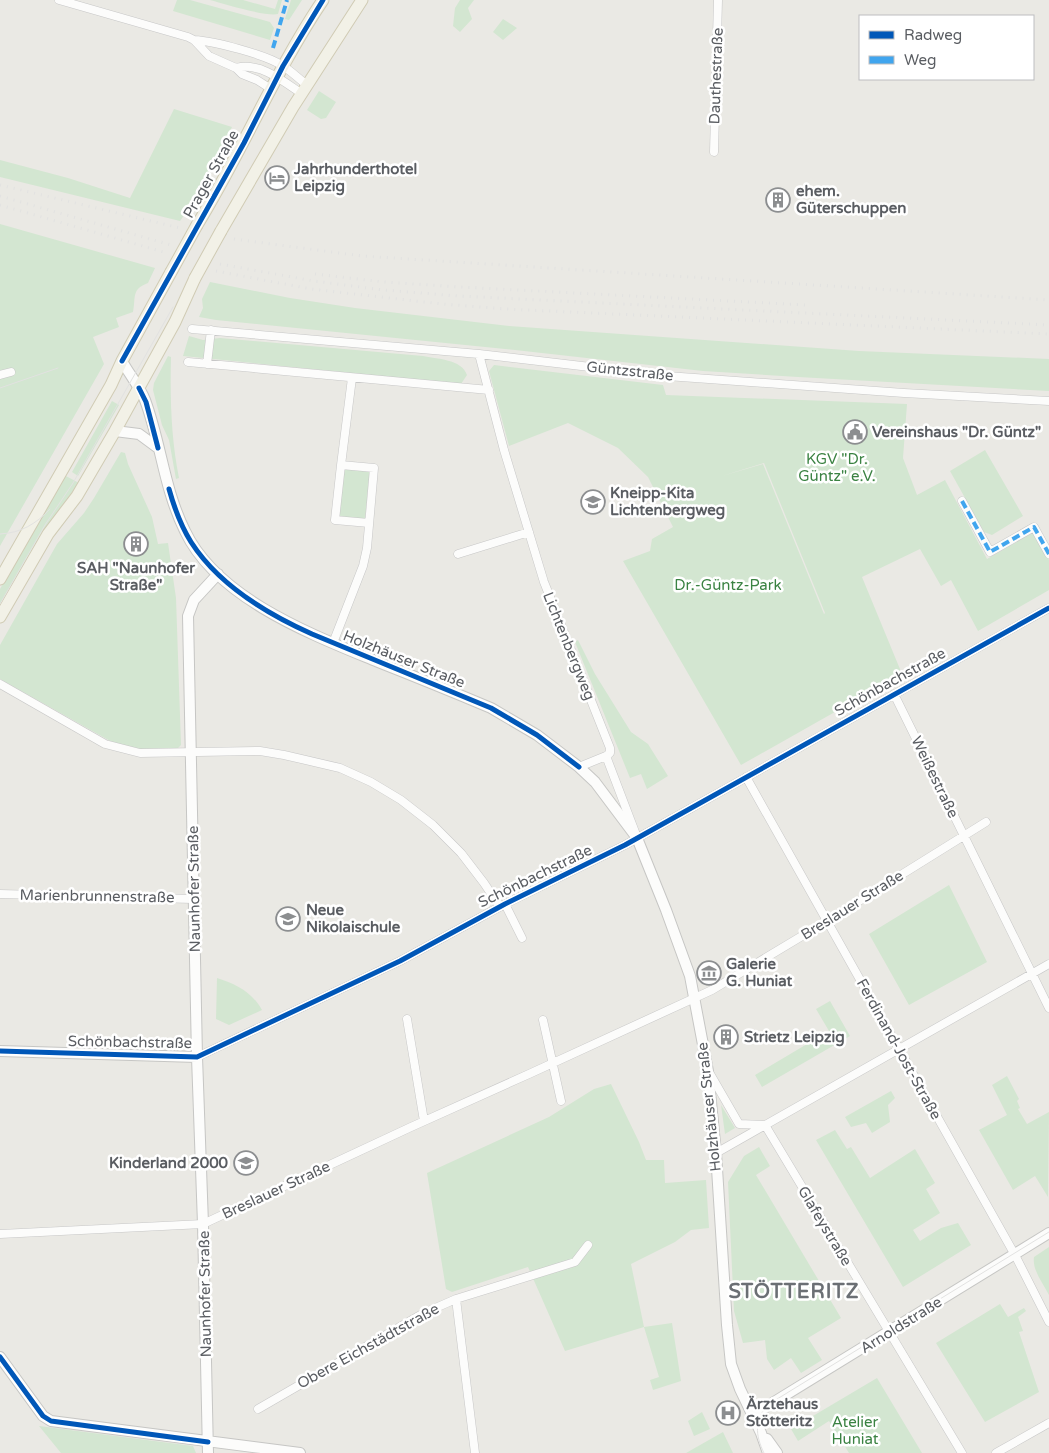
<svg xmlns="http://www.w3.org/2000/svg" width="1049" height="1453" font-family="'Varela Round',sans-serif">
<style>
.green{fill:#d3e6d1;fill-rule:evenodd}
.lines{fill:none;stroke-linecap:round;stroke-linejoin:round}
.street-casing{stroke:#c7c7c7;stroke-width:9}
.secondary-casing{stroke:#c6c6c4;stroke-width:12}
.primary-casing{stroke:#d0cbb4;stroke-width:13}
.street{stroke:#fcfcfb;stroke-width:8}
.secondary{stroke:#fcfcfb;stroke-width:10}
.primary{stroke:#f2f1e7;stroke-width:11}
.tram{stroke:#e2e2e1;stroke-width:1}
.rail{stroke:#e2e2e1;stroke-width:3;stroke-dasharray:1 6;stroke-linecap:butt}
.primary-bridge-casing{stroke:#d0cbb4;stroke-width:13;stroke-linecap:butt}
.primary-bridge{stroke:#f2f1e7;stroke-width:11}
.quiet{stroke:#40a5ee;stroke-width:4;stroke-dasharray:8 4;stroke-linecap:butt}
.cycleway-casing{stroke:#fff;stroke-width:8}
.cycleway{stroke:#0057b8;stroke-width:5}
.labels{text-anchor:middle;dominant-baseline:central;stroke-width:5;stroke-linejoin:round;paint-order:stroke}
.street-label{font-size:15px;fill:#5a5d62;stroke:#fff}
.poi-label{font-size:15px;font-weight:bold;fill:#5a5d62;stroke:#fff;text-anchor:start}
.park-label{font-size:15px;fill:#3a8242;stroke:#fff}
.district-label{font-size:20px;font-weight:bold;letter-spacing:1px;fill:#6b6f74;stroke:#fff}
</style>
<rect width="100%" height="100%" fill="#eae9e4"/>
<path class="green" d="M177,0H190L270,22L274,28L270,40L173,11Z
M210,0H243L275,9L278,0H282L278,14C267,17 224,4 210,0Z
M291,0H302L289,20L285,19Z
M460,0H474L468,8L472,19L460,32L453,26L455,8Z
M503,19L517,28L503,40L493,32Z
M319,91L336,102L326,118L321,119L307,110Z
M174,109L232,127L190,207L180,221L0,177V160L68,178L130,198Z
M0,224L155,268L148,283C131,289 136,298 133,312L116,318L119,327L93,337L104,364L0,546Z
M210,282L290,298L355,308L509,326L859,351L1049,359V391L798,377L703,371L515,350L216,320L199,317L203,308L202,299Z
M189,336L203,340L220,338L423,356C436,359 462,359 467,375L461,384L183,356Z
M168,356L171,357C170,398 171,438 179,478L176,479L169,440L162,425L153,390L154,383Z
M494,365L663,385L666,395L907,404L903,458L917,495L945,480L987,559L1034,532L1049,560V590L978,631L951,580L941,586L920,549L862,577L902,674L741,765L623,561L650,551L652,539L673,527L648,477L618,448L568,423L509,446L489,371ZM764,463L825,613L824,614L763,464L722,476Z
M112,401L119,405L78,476L72,472Z
M985,450L1023,516L992,535L984,532L950,471Z
M121,452L125,453L128,464L152,517L158,544L168,543L176,598L181,745L176,750L138,749L119,746L0,679V645L57,544L84,513L94,498Z
M344,468L370,470L365,520L338,517Z
M64,475L79,483L43,531L0,607V589Z
M578,640L595,674L631,732L648,744L668,776L647,789L641,774L630,778L575,642Z
M949,885L987,962L909,1005L869,934Z
M217,978C236,984 252,992 262,1010L229,1025L216,1019Z
M830,1001L850,1036L762,1087L755,1075L829,1031L816,1009Z
M1007,1076L1019,1099L1017,1101L1020,1108L1018,1109L1027,1124L1049,1112L1048,1197L1035,1176L1013,1190L979,1130L1007,1115L992,1085Z
M611,1084L639,1142L646,1160H664L665,1183L706,1180L709,1228L691,1230L675,1242L631,1264L644,1327L672,1323L681,1381L653,1390L650,1380L659,1377L644,1327L565,1351L528,1267L452,1292L446,1289L427,1173L549,1117L594,1089Z
M891,1091L895,1098L888,1105L890,1122L872,1133L866,1123L851,1127L845,1117Z
M721,1105L735,1128L725,1134Z
M835,1130L847,1149L851,1147L870,1178L915,1149L935,1183L926,1189L940,1213L913,1230L920,1241L941,1228L958,1223L971,1245L903,1287L816,1140Z
M759,1147L770,1166L756,1175L841,1318L808,1338L822,1360L801,1373L791,1358L774,1370L767,1359L765,1340L743,1343L734,1311L728,1182L744,1156Z
M1049,1247V1295C1043,1283 1032,1270 1034,1257Z
M1000,1304L1008,1317L1024,1308L1026,1311L1018,1317L1023,1331L1019,1332L1039,1392L985,1422L936,1343Z
M877,1378L922,1453H849L829,1421L798,1441L791,1429Z
M702,1412L710,1429L694,1436L688,1421Z
M39,1426L193,1446L196,1453H61Z
M723,1432L733,1453H686Z"/>
<g class="lines">
<g class="street-casing">
<path id="street" d="M59,0L188,37L194,40L209,56L236,68L242,74L257,80L271,89
M194,40C214,41 267,55 283,66C291,71 299,79 307,85
M236,68C260,62 282,80 302,94
M714,152L718,0
M192,329L479,354L667,376L904,393L1049,401
M479,354L504,450L544,582L610,748V753L606,756L579,767
M188,362L489,390
M207,364L211,330
M0,375L11,372
M341,465L335,520L369,523
M962,501L990,552L1034,527L1049,554
M458,554L529,532
M333,643L363,566L367,548L374,468L341,465L352,378
M0,684L105,744L140,753L260,751L284,755L340,768L371,782L401,800L433,825L461,853L484,883L500,907
M894,694L1049,1008
M606,756L635,832
M746,777L1015,1255L1049,1322
M0,894L193,899
M505,904L522,938
M407,1019L424,1121
M543,1020L561,1101
M197,1057L400,961L505,904L625,845L1049,608
M709,1072L739,1124L765,1125L962,1453
M716,1153L1049,964
M0,1234L203,1224L411,1127L529,1074L712,990L827,921L986,822
M456,1299L475,1453
M258,1409L424,1313L456,1299L575,1262L588,1245
M996,1453L1049,1423"/>
</g>
<g class="secondary-casing">
<path id="secondary" d="M122,361C129,374 140,387 145,400C161,443 164,489 185,531C217,599 313,635 378,662C416,677 453,692 491,708L537,735L579,767L595,782L637,838L666,910L690,976L708,1071L716,1153L727,1325L731,1364L740,1389L761,1433L768,1453
M115,431L139,434L158,448
M0,1051L197,1057
M0,1357L43,1416L51,1421L300,1453
M753,1415L1049,1233
M767,1439L777,1453
M208,1453L203,1224L197,1057L188,616L194,600L218,574"/>
</g>
<g class="primary-casing">
<path id="primary" d="M197,225C242,152 275,71 323,0
M221,231L293,107L362,0
M0,579L111,385L122,361L171,272
M0,617L48,534L77,496L115,431L175,322L195,278"/>
</g>
<use href="#street" class="street"/>
<use href="#secondary" class="secondary"/>
<use href="#primary" class="primary"/>
<path class="tram" d="M0,388L58,368
M0,534C21,533 36,524 50,509
M0,604L45,525L73,483L173,307
M764,1453C755,1435 754,1419 769,1404L1049,1232"/>
<path class="rail" d="M0,185L180,228
M0,196L171,245
M0,205L167,253
M234,239L362,256L1049,300
M220,264L314,281L383,290L459,296L1049,325
M216,271L311,289L442,304L506,309L1049,334
M315,274L384,282L460,287L806,305"/>
<g class="primary-bridge-casing">
<path id="primary-bridge" d="M171,272L197,225
M195,278L221,231"/>
</g>
<use href="#primary-bridge" class="primary-bridge"/>
<path class="quiet" d="M273,48L287,0
M962,501L990,552L1034,527L1049,554"/>
<g class="cycleway-casing">
<path id="cycleway" d="M122,361L244,143L283,66L323,0
M139,388L146,402L158,448
M169,489C174,507 181,526 191,542C218,584 267,614 312,634L491,708L537,735L579,767
M0,1051L197,1057L400,961L505,904L625,845L1049,608
M0,1357L43,1416L51,1421L208,1442"/>
</g>
<use href="#cycleway" class="cycleway"/>
</g>
<defs>
<g id="hotel-ring" transform="scale(1.25)"><circle r="9.5" fill="#fff" stroke="#8c8e90" stroke-width="1.5"/><path d="M-6-4.5h1.5V1H6V5H4.5V3h-9V5H-6ZM-4 0a1.8 1.8 0 1 1 3.6 0ZM.5 0V-2.5h3Q6-2.5 6 0Z" fill="#8c8e90"/></g>
<g id="building-ring" transform="scale(1.25)"><circle r="9.5" fill="#fff" stroke="#8c8e90" stroke-width="1.5"/><path d="M-4-6H4V6H1V3H-1V6H-4ZM-2.5-4.3h1.7v1.8h-1.7ZM.8-4.3h1.7v1.8H.8ZM-2.5-1h1.7V.8h-1.7ZM.8-1h1.7V.8H.8Z" fill="#8c8e90"/></g>
<g id="civic-ring" transform="scale(1.25)"><circle r="9.5" fill="#fff" stroke="#8c8e90" stroke-width="1.5"/><path d="M-.6-6.5H3V-4.5H.6V-3L4-1V1h2V6H-6V1h2V-1L-.6-3ZM-1.2 2.5V6h2.4V2.5Z" fill="#8c8e90"/></g>
<g id="school-ring" transform="scale(1.25)"><circle r="9.5" fill="#fff" stroke="#8c8e90" stroke-width="1.5"/><path d="M0-5L7-2L0 1L-7-2ZM-4 1L0 2.5L4 1V4Q0 6-4 4Z" fill="#8c8e90"/></g>
<g id="museum-ring" transform="scale(1.25)"><circle r="9.5" fill="#fff" stroke="#8c8e90" stroke-width="1.5"/><path d="M0-6L6-3V-2H-6V-3ZM-5-1h2V3h-2ZM-1-1h2V3h-2ZM3-1h2V3H3ZM-6 4H6V6H-6Z" fill="#8c8e90"/></g>
<g id="hospital-ring" transform="scale(1.25)"><circle r="9.5" fill="#fff" stroke="#8c8e90" stroke-width="1.5"/><path d="M-5-5h3v3.5h4V-5h3V5h-3V1.5h-4V5h-3Z" fill="#8c8e90"/></g>
</defs>
<g fill-rule="evenodd">
<use href="#hotel-ring" x="277" y="178"/>
<use href="#building-ring" x="778" y="200"/>
<use href="#civic-ring" x="855" y="432"/>
<use href="#school-ring" x="593" y="502"/>
<use href="#building-ring" x="136" y="544"/>
<use href="#school-ring" x="288" y="919"/>
<use href="#museum-ring" x="709" y="973"/>
<use href="#building-ring" x="726" y="1037"/>
<use href="#school-ring" x="246" y="1163"/>
<use href="#hospital-ring" x="728" y="1413"/>
</g>
<g class="labels">
<g class="street-label">
<text transform="translate(716 76) rotate(-88)">Dauthestraße</text>
<text transform="translate(211 174) rotate(-61)">Prager Straße</text>
<text transform="translate(630 371) rotate(6)">Güntzstraße</text>
<text transform="translate(569 646) rotate(68)">Lichtenbergweg</text>
<text transform="translate(404 659) rotate(22)">Holzhäuser Straße</text>
<text transform="translate(890 682) rotate(-29)">Schönbachstraße</text>
<text transform="translate(935 777) rotate(64)">Weißestraße</text>
<text transform="translate(535 876) rotate(-26)">Schönbachstraße</text>
<text transform="translate(194 889) rotate(-91)">Naunhofer Straße</text>
<text transform="translate(97 896) rotate(1)">Marienbrunnenstraße</text>
<text transform="translate(852 905) rotate(-32)">Breslauer Straße</text>
<text transform="translate(130 1042) rotate(1)">Schönbachstraße</text>
<text transform="translate(899 1049) rotate(61)">Ferdinand-Jost-Straße</text>
<text transform="translate(709 1107) rotate(-96)">Holzhäuser Straße</text>
<text transform="translate(276 1190) rotate(-25)">Breslauer Straße</text>
<text transform="translate(825 1226) rotate(59)">Glafeystraße</text>
<text transform="translate(205 1294) rotate(-91)">Naunhofer Straße</text>
<text transform="translate(901 1325) rotate(-32)">Arnoldstraße</text>
<text transform="translate(368 1346) rotate(-29)">Obere Eichstädtstraße</text>
</g>
<g class="poi-label">
<text x="294" y="169">Jahrhunderthotel<tspan x="294" dy="17">Leipzig</tspan></text>
<text x="796" y="191">ehem.<tspan x="796" dy="17">Güterschuppen</tspan></text>
<text x="872" y="432">Vereinshaus "Dr. Güntz"</text>
<text x="610" y="493">Kneipp-Kita<tspan x="610" dy="17">Lichtenbergweg</tspan></text>
<text x="136" y="568" text-anchor="middle">SAH "Naunhofer<tspan x="136" dy="17">Straße"</tspan></text>
<text x="306" y="910">Neue<tspan x="306" dy="17">Nikolaischule</tspan></text>
<text x="726" y="964">Galerie<tspan x="726" dy="17">G. Huniat</tspan></text>
<text x="744" y="1037">Strietz Leipzig</text>
<text x="228" y="1163" text-anchor="end">Kinderland 2000</text>
<text x="746" y="1404">Ärztehaus<tspan x="746" dy="17">Stötteritz</tspan></text>
</g>
<g class="park-label">
<text x="837" y="459">KGV "Dr.<tspan x="837" dy="17">Güntz" e.V.</tspan></text>
<text x="728" y="585">Dr.-Güntz-Park</text>
<text x="855" y="1422">Atelier<tspan x="855" dy="17">Huniat</tspan></text>
</g>
<g class="district-label">
<text x="794" y="1292">STÖTTERITZ</text>
</g>
</g>
<rect x="859" y="15" width="175" height="65" fill="#ffffff" stroke="#bdbec0"/>
<rect x="869" y="31" width="25" height="8" fill="#0057b8" stroke="#bdbec0"/>
<text x="904" y="40" font-size="15" fill="#5a5d62">Radweg</text>
<rect x="869" y="56" width="25" height="8" fill="#40a5ee" stroke="#bdbec0"/>
<text x="904" y="65" font-size="15" fill="#5a5d62">Weg</text>
</svg>
